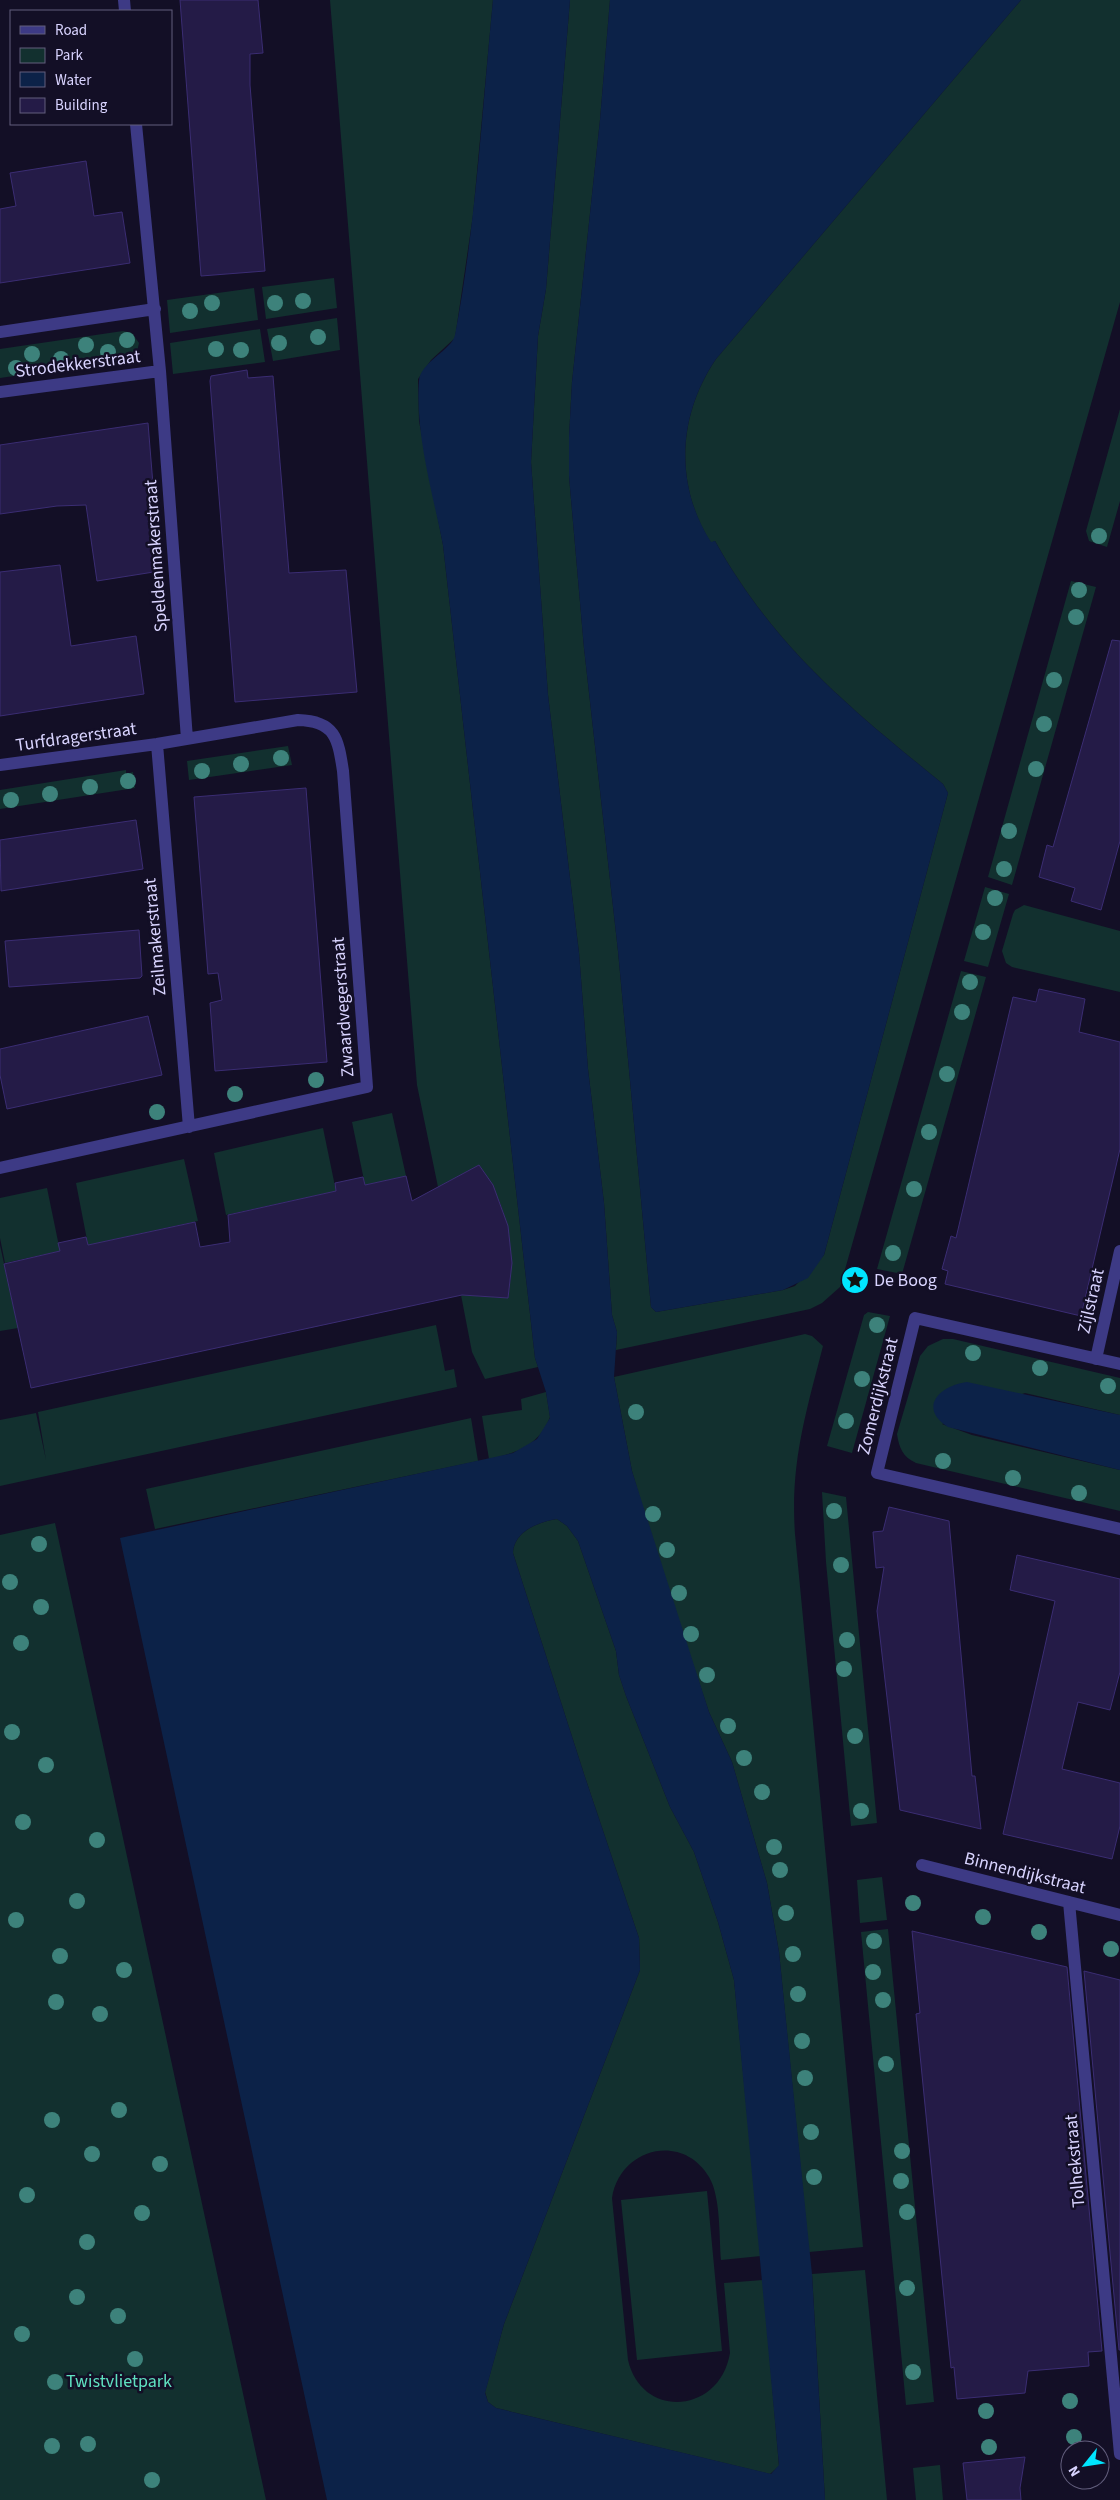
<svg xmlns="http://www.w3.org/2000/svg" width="1120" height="2500" font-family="'Source Sans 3',sans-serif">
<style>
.green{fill:#12302f}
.water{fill:#0c2248;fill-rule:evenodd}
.building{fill:#241b47;stroke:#3b2d73}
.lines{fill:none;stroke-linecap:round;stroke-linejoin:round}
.minor{stroke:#3d3a85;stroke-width:12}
.tree{fill:#3d827b}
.labels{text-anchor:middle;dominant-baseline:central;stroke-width:5;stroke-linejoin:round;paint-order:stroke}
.street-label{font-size:18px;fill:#d9d4ff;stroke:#130f26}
.poi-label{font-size:18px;fill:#d9d4ff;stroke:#130f26;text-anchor:start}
.park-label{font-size:18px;fill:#5fe0c0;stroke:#130f26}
</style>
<rect width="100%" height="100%" fill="#130f26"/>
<path class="green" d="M330,0H493L473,215L455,338L431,360L418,379L419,421L443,545L535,1358L538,1367L485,1379L472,1352L461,1295L508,1298C516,1250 508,1204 479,1165L438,1187L417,1085Z
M570,0H610L600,120L572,382L569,437V476L584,648L618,951L651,1307L656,1312L783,1290L795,1286L824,1255L948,793L943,784C851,709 774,647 715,541L711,543C674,484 678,415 716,359L1021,0H1120V302L840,1287L822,1303L810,1309L616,1350L617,1332L612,1315L604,1203L588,1069L579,953L548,695L531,462L538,336L546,289Z
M334,278L337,308L266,319L262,287Z
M254,288L258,320L170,333L167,300Z
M337,318L340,350L273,361L267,329Z
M260,329L265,362L173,374L170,343Z
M123,331L132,333L139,343L137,352L131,359L0,378V349Z
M1120,409V501L1107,547L1089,541L1086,531Z
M1071,581L1096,587L1012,885L988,877Z
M288,746L292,765L189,780L187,761Z
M126,770V774L133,772L135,788L0,809V790Z
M985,887L1009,894L988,967L964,961Z
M1024,905L1120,931V992L1012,967L1006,963L1002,951L1013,914L1015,910Z
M961,971L986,977L902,1274L877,1269Z
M392,1113L406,1176L365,1185L352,1122Z
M323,1128L336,1191L226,1215L214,1153Z
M184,1159L198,1221L88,1245L76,1183Z
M47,1188L60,1251L5,1263L0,1238V1198Z
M0,1245L18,1328L0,1331Z
M868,1312L890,1316L852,1453L827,1446L864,1315Z
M436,1325L445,1371L454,1369L457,1387L0,1486V1420L36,1413L46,1460L38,1412Z
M805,1334L812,1336L823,1346C806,1413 790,1463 795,1534L863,2247L809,2252L779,1952L767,1883L732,1762L709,1712L657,1556L632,1471L614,1377Z
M943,1339H953L1120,1378V1415L1025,1393L942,1424L972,1435L1120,1470V1511L916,1463C903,1457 899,1448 897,1434L920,1356L928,1346Z
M546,1392L550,1417C539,1446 516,1453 489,1459L482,1416L522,1410L521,1399Z
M471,1418L478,1461L155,1529L146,1489Z
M822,1492L846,1497L877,1823L851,1826L826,1562Z
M557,1519L567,1526L578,1541L616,1651L619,1675L626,1696L670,1807L694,1852L718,1922L734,1980L761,2256L721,2260C719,2237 721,2197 709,2177C682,2132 620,2148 612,2198L628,2360C642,2420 720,2414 730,2353L724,2283L763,2280L779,2466L770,2474L496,2408L488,2402L485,2392L504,2324L640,1970L639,1938L584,1774L513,1553C514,1531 539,1522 557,1519Z
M55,1523L266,2500H0V1535Z
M882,1877L887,1920L860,1923L857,1880Z
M888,1929L934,2402L906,2405L861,1932Z
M707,2191L722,2351L637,2360L621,2200Z
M865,2270L887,2500H825L812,2274Z
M940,2465L943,2500H916L913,2468Z"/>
<path class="water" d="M493,0H570L546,289L538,336L531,462L548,695L579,953L588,1069L604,1203L612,1315L617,1332L614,1377L632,1471L709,1712L732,1762L767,1883L779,1952L812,2274L825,2500H327L120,1538L513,1453L537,1439L550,1418L546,1392L535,1358L443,545C433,494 415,434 419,381C420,362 452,350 455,335C476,225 482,111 493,0ZM557,1519L567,1526L578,1541L616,1651L619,1675L626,1696L670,1807L694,1852L718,1922L734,1980L779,2465L771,2474L496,2408L488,2402L485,2393L504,2324L640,1970L639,1938L584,1774L513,1553C514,1531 539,1522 557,1519Z
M610,0H1021L716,359C678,415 674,484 711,542L715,541C774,647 851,709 943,784L948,793L824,1255L808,1278L783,1290L656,1312L651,1307L618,951L584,648L569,476V437L572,382L600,120Z
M967,1382L1120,1415V1470L948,1427C917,1407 941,1385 967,1382Z"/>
<path class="building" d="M180,0H258L263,53L250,54V85L265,271L201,276Z
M86,161L94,216L122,212L130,263L0,283V209L16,206L10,173Z
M247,370L248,378L273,376L289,573L346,570L357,692L235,702L210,381L211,376Z
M148,423L160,571L97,581L86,505L57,506L0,514V445Z
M60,565L71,646L136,636L144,694L0,716V572Z
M1112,640L1120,641V841L1101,910L1071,901L1075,888L1039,877L1047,845L1053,847Z
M306,788L327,1062L215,1071L210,1003L222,1000L218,973L208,974L194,797Z
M136,820L143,869L1,891L0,840Z
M139,930L142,976L140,978L9,987L5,941Z
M1039,989L1085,999L1079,1032L1120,1042V1149L1081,1316L945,1284L948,1271L942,1269L951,1236L956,1238L1013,997L1036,1002Z
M148,1016L162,1075L7,1109L0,1075V1049Z
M479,1165L493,1185L508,1226L512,1263L508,1298L462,1295L31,1388L4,1264L60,1251L58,1243L86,1237L88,1245L195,1222L200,1247L230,1242L228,1215L336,1191L335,1183L363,1177L365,1185L406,1176L412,1201Z
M889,1507L949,1521L972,1776H975L981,1829L900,1810L877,1611L884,1567L876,1568L873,1532L883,1531Z
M1017,1555L1120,1579V1672L1110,1710L1078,1702L1062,1769L1120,1783V1826L1112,1859L1003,1834L1055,1601L1010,1590Z
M912,1931L1067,1967L1102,2351L1088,2352L1089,2366L1028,2371L1025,2393L957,2399L954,2367L951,2368L916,2014L920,2013Z
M1084,1971L1120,1980V2350H1119Z
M1025,2457L1020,2488L1021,2500H967L963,2463Z"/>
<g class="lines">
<path class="minor" d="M124,0L125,11
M136,124L160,371L187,739
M0,332L155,309
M0,392L160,371
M157,744L189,1127
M0,765L157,744L298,720C335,721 338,738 343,771L367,1087L0,1168
M1096,1359L1120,1251
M1120,1364L915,1318L877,1473L1120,1529
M922,1865L1120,1915
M1069,1902L1120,2454"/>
</g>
<g class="tree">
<circle cx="303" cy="301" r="8"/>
<circle cx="212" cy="303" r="8"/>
<circle cx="275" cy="303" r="8"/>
<circle cx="190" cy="311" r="8"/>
<circle cx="318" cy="337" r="8"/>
<circle cx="127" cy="340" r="8"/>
<circle cx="279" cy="343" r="8"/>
<circle cx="86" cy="345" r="8"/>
<circle cx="216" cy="349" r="8"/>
<circle cx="241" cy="350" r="8"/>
<circle cx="108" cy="352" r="8"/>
<circle cx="32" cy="354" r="8"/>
<circle cx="61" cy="359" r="8"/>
<circle cx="16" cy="368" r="8"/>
<circle cx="1099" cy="536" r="8"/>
<circle cx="1079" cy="590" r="8"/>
<circle cx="1076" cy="617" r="8"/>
<circle cx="1054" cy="680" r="8"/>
<circle cx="1044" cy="724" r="8"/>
<circle cx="281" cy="758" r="8"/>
<circle cx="241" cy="764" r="8"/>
<circle cx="1036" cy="769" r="8"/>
<circle cx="202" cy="771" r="8"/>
<circle cx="128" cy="781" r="8"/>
<circle cx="90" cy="787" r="8"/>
<circle cx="50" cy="794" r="8"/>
<circle cx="11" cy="800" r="8"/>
<circle cx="1009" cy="831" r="8"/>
<circle cx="1004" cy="869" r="8"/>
<circle cx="995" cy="898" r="8"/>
<circle cx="983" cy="932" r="8"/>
<circle cx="970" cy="982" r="8"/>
<circle cx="962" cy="1012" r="8"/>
<circle cx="947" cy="1074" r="8"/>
<circle cx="316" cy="1080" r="8"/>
<circle cx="235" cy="1094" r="8"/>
<circle cx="157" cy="1112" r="8"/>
<circle cx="929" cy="1132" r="8"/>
<circle cx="914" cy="1189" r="8"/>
<circle cx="893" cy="1253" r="8"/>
<circle cx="877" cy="1325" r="8"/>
<circle cx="973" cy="1353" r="8"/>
<circle cx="1040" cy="1368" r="8"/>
<circle cx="862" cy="1379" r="8"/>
<circle cx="1108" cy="1386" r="8"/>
<circle cx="636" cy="1412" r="8"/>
<circle cx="846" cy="1421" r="8"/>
<circle cx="943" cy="1461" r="8"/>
<circle cx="1013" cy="1478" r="8"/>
<circle cx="1079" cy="1493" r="8"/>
<circle cx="834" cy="1511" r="8"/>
<circle cx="653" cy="1514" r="8"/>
<circle cx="39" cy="1544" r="8"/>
<circle cx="667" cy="1550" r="8"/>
<circle cx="841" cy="1565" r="8"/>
<circle cx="10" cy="1582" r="8"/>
<circle cx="679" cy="1593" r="8"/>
<circle cx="41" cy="1607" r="8"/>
<circle cx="691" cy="1634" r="8"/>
<circle cx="847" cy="1640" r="8"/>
<circle cx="21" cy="1643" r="8"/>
<circle cx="844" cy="1669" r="8"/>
<circle cx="707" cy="1675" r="8"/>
<circle cx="728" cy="1726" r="8"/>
<circle cx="12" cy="1732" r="8"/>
<circle cx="855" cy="1736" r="8"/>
<circle cx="744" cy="1758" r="8"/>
<circle cx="46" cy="1765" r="8"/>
<circle cx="762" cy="1792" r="8"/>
<circle cx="861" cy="1811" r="8"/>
<circle cx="23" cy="1822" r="8"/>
<circle cx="97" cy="1840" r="8"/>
<circle cx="774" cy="1847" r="8"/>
<circle cx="780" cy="1870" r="8"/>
<circle cx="77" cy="1901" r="8"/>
<circle cx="913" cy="1903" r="8"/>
<circle cx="786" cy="1913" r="8"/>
<circle cx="983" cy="1917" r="8"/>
<circle cx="16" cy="1920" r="8"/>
<circle cx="1039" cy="1932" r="8"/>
<circle cx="874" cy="1941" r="8"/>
<circle cx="1111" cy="1949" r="8"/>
<circle cx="793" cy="1954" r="8"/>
<circle cx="60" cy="1956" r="8"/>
<circle cx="124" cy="1970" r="8"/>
<circle cx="873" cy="1972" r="8"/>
<circle cx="798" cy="1994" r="8"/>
<circle cx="883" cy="2000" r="8"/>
<circle cx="56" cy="2002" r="8"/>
<circle cx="100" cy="2014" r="8"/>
<circle cx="802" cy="2041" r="8"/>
<circle cx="886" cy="2064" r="8"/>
<circle cx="805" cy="2078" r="8"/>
<circle cx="119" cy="2110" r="8"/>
<circle cx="52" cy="2120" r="8"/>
<circle cx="811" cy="2132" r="8"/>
<circle cx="902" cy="2151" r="8"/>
<circle cx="92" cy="2154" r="8"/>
<circle cx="160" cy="2164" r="8"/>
<circle cx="814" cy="2177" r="8"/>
<circle cx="901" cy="2181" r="8"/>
<circle cx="27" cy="2195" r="8"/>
<circle cx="907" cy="2212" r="8"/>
<circle cx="142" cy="2213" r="8"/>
<circle cx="87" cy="2242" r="8"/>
<circle cx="907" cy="2288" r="8"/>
<circle cx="77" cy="2297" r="8"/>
<circle cx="118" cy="2316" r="8"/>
<circle cx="22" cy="2334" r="8"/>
<circle cx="135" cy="2359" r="8"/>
<circle cx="913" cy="2372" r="8"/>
<circle cx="55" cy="2382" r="8"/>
<circle cx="1070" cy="2401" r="8"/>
<circle cx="986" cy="2411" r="8"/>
<circle cx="1074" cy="2437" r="8"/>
<circle cx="88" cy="2444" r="8"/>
<circle cx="52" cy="2446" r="8"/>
<circle cx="989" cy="2447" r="8"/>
<circle cx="152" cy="2480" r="8"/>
</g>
<defs>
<g id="sight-disc" transform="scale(1.4375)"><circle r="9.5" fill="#00e5ff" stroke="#130f26"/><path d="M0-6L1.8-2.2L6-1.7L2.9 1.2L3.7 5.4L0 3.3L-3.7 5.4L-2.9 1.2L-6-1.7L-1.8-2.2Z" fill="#111"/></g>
</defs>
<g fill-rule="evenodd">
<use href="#sight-disc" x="855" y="1280"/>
</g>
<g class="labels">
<g class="street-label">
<text transform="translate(78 364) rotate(-7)">Strodekkerstraat</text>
<text transform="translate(156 556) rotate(-94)">Speldenmakerstraat</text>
<text transform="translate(76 737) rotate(-8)">Turfdragerstraat</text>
<text transform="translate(155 937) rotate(-95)">Zeilmakerstraat</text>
<text transform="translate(343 1007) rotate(-94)">Zwaardvegerstraat</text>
<text transform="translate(1091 1301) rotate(-77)">Zijlstraat</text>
<text transform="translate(878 1396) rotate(-76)">Zomerdijkstraat</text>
<text transform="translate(1025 1873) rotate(14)">Binnendijkstraat</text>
<text transform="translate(1075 2161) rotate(-95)">Tolhekstraat</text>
</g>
<g class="poi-label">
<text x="874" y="1280">De Boog</text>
</g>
<g class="park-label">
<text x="119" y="2381">Twistvlietpark</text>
</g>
</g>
<rect x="10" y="10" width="162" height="115" fill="#130f26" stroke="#625e7d"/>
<rect x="20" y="26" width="25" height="8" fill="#3d3a85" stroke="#625e7d"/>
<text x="55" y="35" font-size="15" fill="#d9d4ff">Road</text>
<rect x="20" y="48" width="25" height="15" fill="#12302f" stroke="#625e7d"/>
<text x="55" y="60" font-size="15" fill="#d9d4ff">Park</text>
<rect x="20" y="72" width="25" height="15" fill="#0c2248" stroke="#625e7d"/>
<text x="55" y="85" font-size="15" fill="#d9d4ff">Water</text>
<rect x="20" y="98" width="25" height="15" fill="#241b47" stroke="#625e7d"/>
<text x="55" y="110" font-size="15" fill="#d9d4ff">Building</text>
<g transform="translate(1085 2465) rotate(240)"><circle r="24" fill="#130f26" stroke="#625e7d"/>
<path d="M0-4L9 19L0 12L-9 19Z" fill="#00e5ff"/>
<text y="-8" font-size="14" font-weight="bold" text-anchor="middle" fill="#d9d4ff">N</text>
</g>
</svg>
